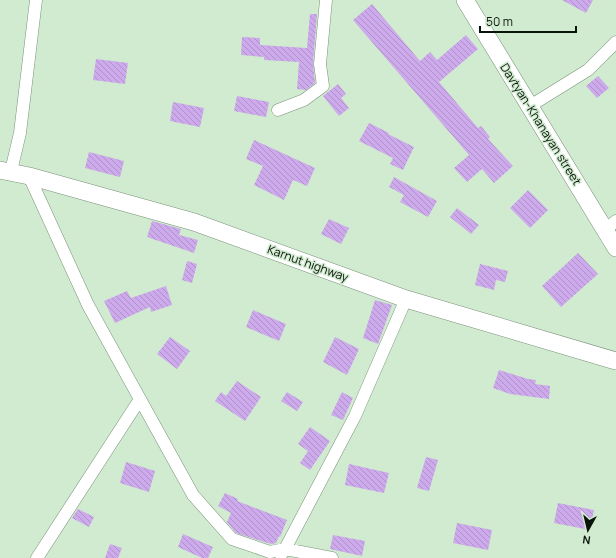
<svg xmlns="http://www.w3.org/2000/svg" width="616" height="558" font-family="Manrope,sans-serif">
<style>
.building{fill:url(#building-back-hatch)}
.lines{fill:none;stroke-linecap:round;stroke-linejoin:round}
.street-casing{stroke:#7a9179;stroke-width:13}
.secondary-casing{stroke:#7a9179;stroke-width:18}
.street{stroke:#fff;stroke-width:12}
.secondary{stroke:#fff;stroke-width:17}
.labels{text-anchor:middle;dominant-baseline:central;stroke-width:3;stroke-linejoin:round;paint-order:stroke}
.street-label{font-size:12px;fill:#0a130a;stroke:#d1ebd0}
</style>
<defs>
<pattern id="building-back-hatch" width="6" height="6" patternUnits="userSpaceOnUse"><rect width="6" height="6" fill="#cdaaeb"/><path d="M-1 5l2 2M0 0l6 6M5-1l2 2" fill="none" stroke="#af91c8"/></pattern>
</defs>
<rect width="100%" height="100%" fill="#d1ebd0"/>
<path class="building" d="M562,0H593L586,13Z
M372,4L420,61L430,52L437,60L466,35L478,49L439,82L478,128L481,126L490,137L488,139L513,166L494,183L482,169L467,182L454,168L469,155L353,20Z
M310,14H317L313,63L315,83L306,90L297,89L299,62L264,60V57L241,55L242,37L260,38V45L307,48Z
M96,59L128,63L125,84L93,80Z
M598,76L609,88L597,98L586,86Z
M338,84L346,94L341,98L349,108L339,116L323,96Z
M237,96L269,102L266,117L234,111Z
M173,102L204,108L200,127L170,121Z
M369,123L389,133L388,134L414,147L403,170L390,164L393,158L359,141Z
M254,140L315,168L307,186L293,180L284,200L254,185L263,166L246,159Z
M89,152L124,161L120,177L85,168Z
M394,177L437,201L428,217L400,202L404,195L389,187Z
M528,190L548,210L530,228L510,208Z
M457,208L479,225L471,234L450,217Z
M329,219L349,228L341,244L321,234Z
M152,221L181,229L179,235L198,240L194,253L147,237Z
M578,253L598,274L561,307L542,286Z
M187,261L197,264L192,283L182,280Z
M480,264L508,271L505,282L496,280L494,290L475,285Z
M166,286L172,305L151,312L150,307L115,323L104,301L127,291L131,298Z
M375,300L392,305L378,344L363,338Z
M253,310L286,324L279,341L246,327Z
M170,337L190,351L177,369L157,354Z
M335,337L359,349L347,375L323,362Z
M499,370L528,379L536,380L535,384L550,386L549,399L510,394L493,388Z
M237,381L261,397L245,421L215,401L221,392L226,396Z
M287,392L303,402L297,411L281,401Z
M342,392L353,398L343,420L331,415Z
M310,427L330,441L310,470L300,463L308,451L298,444Z
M426,457L438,460L429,491L417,488Z
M126,462L155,471L149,492L120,483Z
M349,464L389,473L384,493L345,485Z
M225,493L238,499L237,501L287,520L280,537L279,536L276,543L271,544L236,533L227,522L231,513L218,506Z
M558,503L594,510L590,530L554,523Z
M78,509L94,517L89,527L72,518Z
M457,523L492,530L488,550L453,543Z
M183,534L213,547L208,558H202L178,547Z
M333,535L365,541L362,556L330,549Z
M110,544L122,548L118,558H105Z"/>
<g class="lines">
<g class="street-casing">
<path id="street" d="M530,106L588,70L616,42
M278,110L304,100L323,86L320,64L326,0
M11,171L20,133L36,0
M29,176L88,305L193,495L232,539L270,552L285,549L332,558
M605,230L616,221
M281,555L285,549L355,416L406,299
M37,558L140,399"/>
</g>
<g class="secondary-casing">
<path id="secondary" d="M465,0L616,248
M0,170L29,176L194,222L406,299L616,361"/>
</g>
<use href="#street" class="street"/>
<use href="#secondary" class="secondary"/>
</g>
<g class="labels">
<g class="street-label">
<text transform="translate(541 124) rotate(58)">Davtyan-Khanayan street</text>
<text transform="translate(308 263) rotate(20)">Karnut highway</text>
</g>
</g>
<g transform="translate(588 530) rotate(188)" stroke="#d1ebd0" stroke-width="3" paint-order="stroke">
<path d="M0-3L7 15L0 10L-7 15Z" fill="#0a130a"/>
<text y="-6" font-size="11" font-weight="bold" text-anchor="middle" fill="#0a130a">N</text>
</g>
<path d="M480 26v6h96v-6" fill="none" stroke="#0a130a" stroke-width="2"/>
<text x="486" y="26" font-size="12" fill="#0a130a" stroke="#d1ebd0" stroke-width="3" paint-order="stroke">50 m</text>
</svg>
